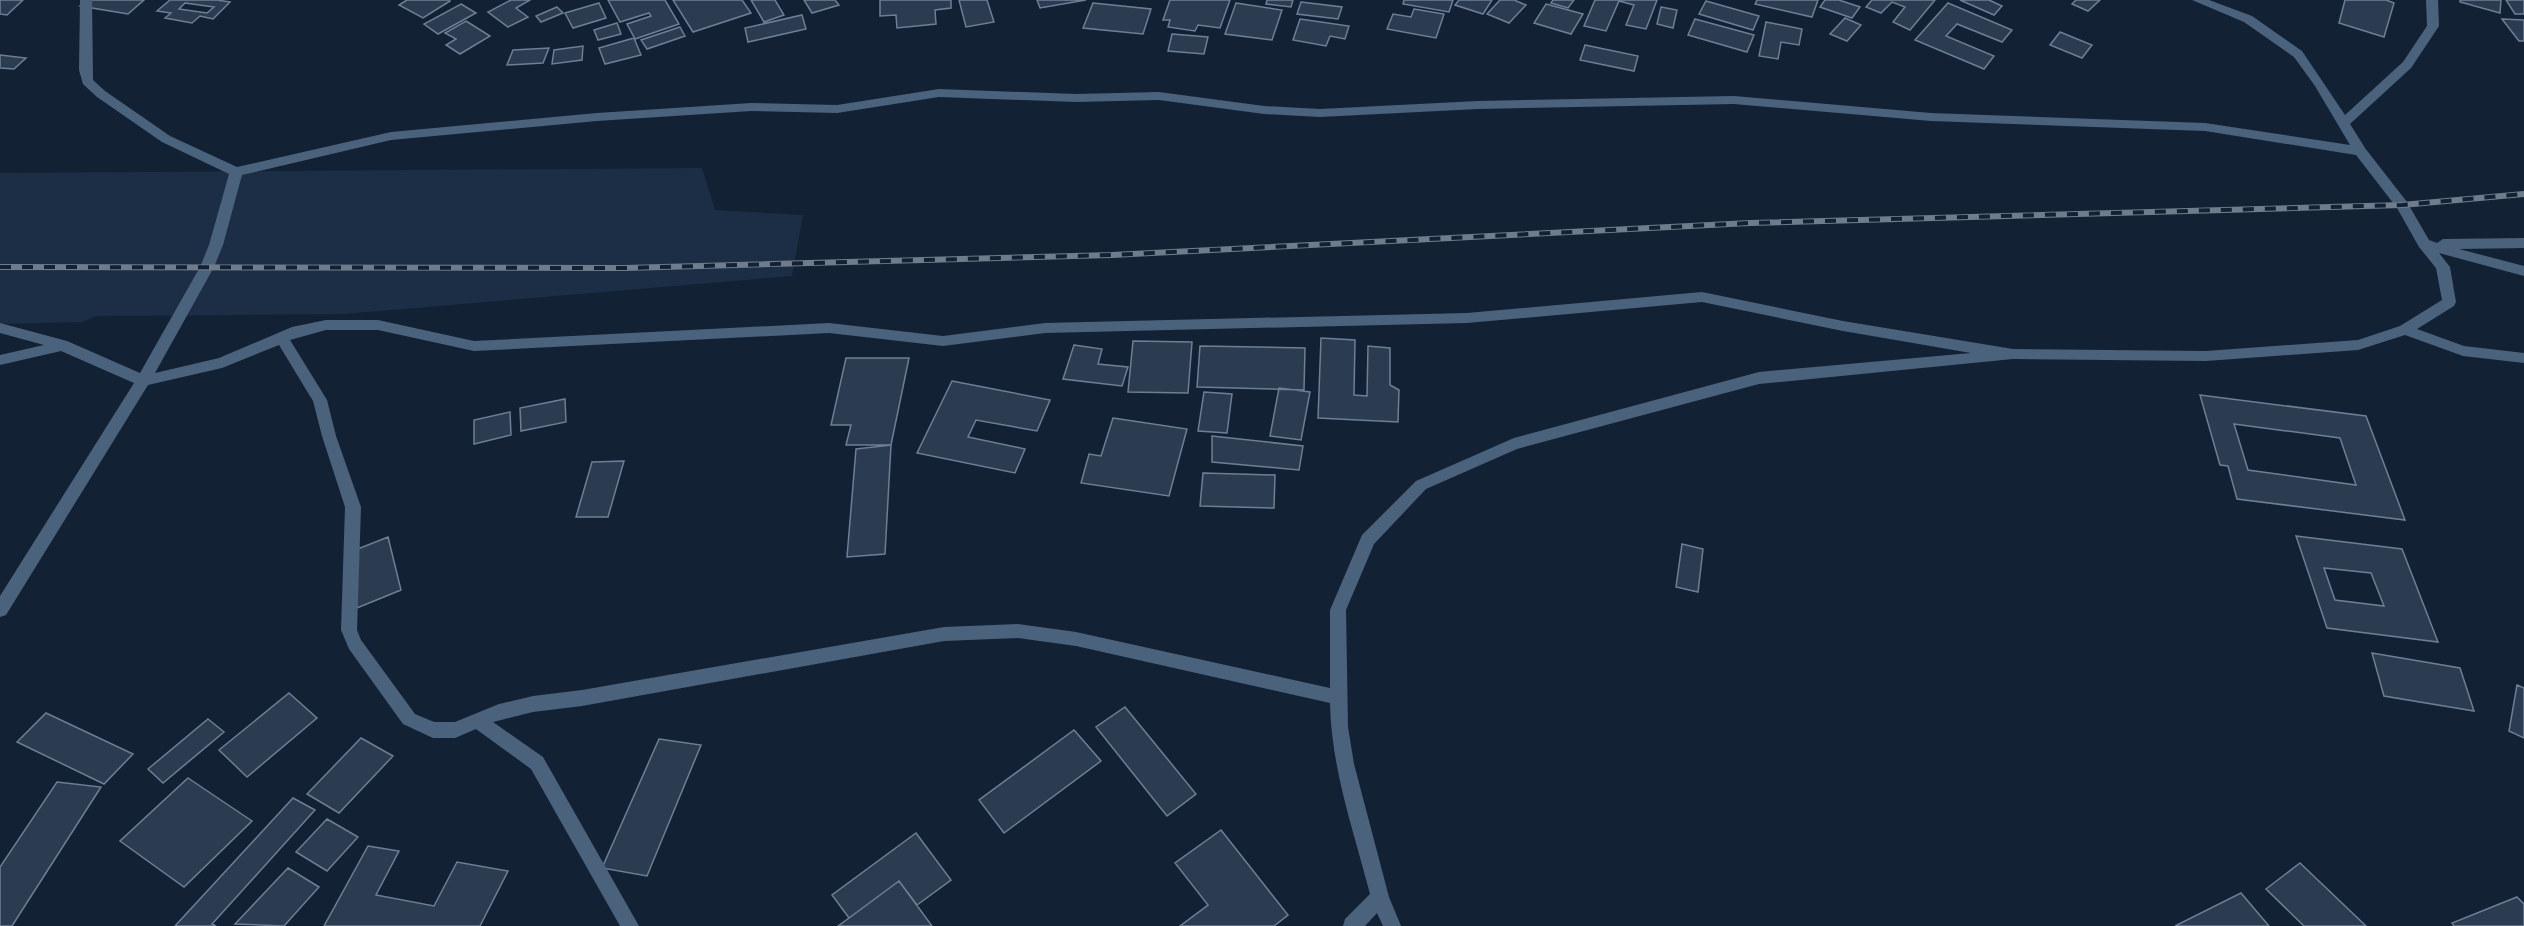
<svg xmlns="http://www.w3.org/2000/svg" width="2524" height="926" font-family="'DM Sans',sans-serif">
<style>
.built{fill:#1b2e45}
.building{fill:#2c3c50;stroke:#6d7f96;stroke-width:1.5;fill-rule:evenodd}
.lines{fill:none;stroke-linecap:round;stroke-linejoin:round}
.minor{fill:#4b627d;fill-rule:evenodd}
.rail-casing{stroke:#6f7c8c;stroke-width:6}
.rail{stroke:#122234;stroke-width:4;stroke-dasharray:11;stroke-linecap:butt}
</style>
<rect width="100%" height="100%" fill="#122234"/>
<path class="built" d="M702,168L715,210L803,215L792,276L344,314L96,316L82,322L0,324V173Z"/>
<path class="building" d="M0,0H23L7,15L0,14Z
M88,0H144L128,14L80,6Z
M170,0H217L230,2L213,19L200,16L192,23L165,18L171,13L157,11ZM185,3L214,7L207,13L179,9Z
M407,0H449L450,1L423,18L399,5Z
M511,0H530L516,8L528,17L508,27L488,12Z
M608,0H665L679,24L635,39L627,24L651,16L649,13L620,22Z
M673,0H742L751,13L693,32Z
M751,0H775L784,15L764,22Z
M804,0H835L839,5L812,13Z
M880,0H951V8L935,10L936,24L897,28L896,15L880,16Z
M959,0H987L994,22L966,27Z
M1037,0H1086L1040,8Z
M1170,0H1230L1220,28L1198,25L1195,31L1168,27L1170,20H1163Z
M1267,0H1293L1291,7L1266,4Z
M1404,0H1453L1449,12L1403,4Z
M1459,0H1492L1483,14L1455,5Z
M1500,0H1514L1526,5L1509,23L1487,14Z
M1553,0H1574L1568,8L1551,3Z
M1595,0H1657L1646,29L1626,25L1634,5L1619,1L1606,31L1584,26Z
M1757,0H1818L1812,17L1755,4Z
M1825,0H1839L1860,7L1852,18L1820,7Z
M1872,0H1935L1910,30L1893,22L1905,7L1892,2L1881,13L1866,7Z
M1960,0H1989L2002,6L1994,15Z
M2076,0H2100L2088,11L2072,4Z
M2345,0H2386L2394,3L2384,37L2339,23Z
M2460,0H2501L2500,13L2460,2Z
M2506,0H2524V14H2515Z
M1706,1L1759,16L1753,30L1699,14Z
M1301,2L1342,7L1338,19L1297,14Z
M599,3L606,18L573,28L565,13Z
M1093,3L1151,9L1143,34L1083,28Z
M1236,3L1282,10L1272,40L1225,34Z
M1948,3L2012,30L2002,42L1957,24L1946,36L1994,56L1984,69L1915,40Z
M461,4L476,13L438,34L424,24Z
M1546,4L1583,14L1571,34L1534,23Z
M557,7L563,13L541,22L536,16Z
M1661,7L1677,10L1673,28L1657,24Z
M1414,9L1444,14L1436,38L1387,29L1393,14L1411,17Z
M802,15L806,29L748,42L745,28Z
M1845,18L1861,25L1847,41L1830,34Z
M1300,19L1349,26L1345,39L1330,36L1326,46L1293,40Z
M1695,19L1754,35L1747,52L1688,35Z
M2502,19L2524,20V41H2519Z
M466,21L490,36L460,54L446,45L456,39L445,33Z
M1766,22L1802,29L1799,45L1781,42L1778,59L1759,56Z
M617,23L621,34L598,40L594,30Z
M680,27L685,36L647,49L641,40Z
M2060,32L2092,45L2082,58L2050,45Z
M1172,34L1208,37L1204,54L1168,51Z
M634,38L641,55L605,64L599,48Z
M1585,45L1638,56L1634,71L1580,60Z
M583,46L582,60L552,64L554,50Z
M549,48L543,63L507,65L513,50Z
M0,55L26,58L14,69L0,68Z
M1321,338L1355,340L1354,395L1367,396L1368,346L1390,348V385L1399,390L1398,422L1318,418Z
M1133,341L1192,342L1188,393L1128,392Z
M1074,345L1102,349L1098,364L1128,367L1122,386L1063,379Z
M1200,346L1305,348L1304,390L1197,387Z
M846,358H909L891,445H846L851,425H831Z
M952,381L1050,400L1037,431L976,420L968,437L1025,449L1015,473L917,453Z
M1279,388L1310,392L1301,440L1270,436Z
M1204,392L1232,394L1227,433L1198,431Z
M2200,395L2366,416L2405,520L2237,499L2228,466L2220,465ZM2234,424L2340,438L2356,485L2248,470Z
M565,399L566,422L521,431L520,408Z
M510,412L511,435L474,444V420Z
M1113,418L1187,429L1169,496L1081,483L1089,454L1101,456Z
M1212,436L1303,446L1299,470L1212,462Z
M891,445L885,554L847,557L856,449Z
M624,461L608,517H576L592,462Z
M1203,473L1275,475L1274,508L1200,506Z
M2296,536L2402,549L2438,642L2327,628ZM2324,568L2371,573L2384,606L2335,600Z
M388,537L401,590L357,608L345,554Z
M1682,544L1703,549L1698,592L1676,587Z
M2372,653L2460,668L2474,711L2384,696Z
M2517,685L2524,688V738L2509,731Z
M289,693L317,718L247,777L219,750Z
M1125,707L1196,794L1167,816L1096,727Z
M46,713L133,754L104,784L17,742Z
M208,719L224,732L163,783L148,769Z
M1074,730L1101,761L1004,833L979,800Z
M361,738L393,756L339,813L307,794Z
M659,739L701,745L647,876L602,868Z
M188,778L252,821L184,887L120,841Z
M57,782L101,787L12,926H0V867Z
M293,798L315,810L212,924L216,926H175Z
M327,819L358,837L327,871L296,852Z
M1221,830L1288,915L1274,926H1180L1208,905L1175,863Z
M916,833L951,880L917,905L899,881L849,918L832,895Z
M368,846L399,851L376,895L434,906L457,862L508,871L480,926H324Z
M2300,863L2366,926H2304L2266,889Z
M288,868L319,887L284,926L235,924Z
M899,881L932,926H838L849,918Z
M2241,893L2269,926H2175Z
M2517,897L2524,904V926H2454L2452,923Z"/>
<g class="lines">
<path class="minor" d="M80,0H92L93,80L105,91L170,136L237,167L391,132L597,113L751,103L837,105L939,89L1076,94L1159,92L1264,106L1320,109L1478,101L1734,96L1931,113L2205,123L2350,145L2315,86L2294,57L2244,22L2192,0H2209L2252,16L2302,51L2345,115L2403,62L2427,26L2426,0H2438L2439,26L2411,68L2350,124L2365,148L2407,202L2429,240L2437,243L2443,239L2524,238V248L2459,249L2524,266V276L2439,253L2450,267L2456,302L2454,306L2417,329L2464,346L2524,353V363L2463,356L2405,335L2358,350L2206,361L2013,359L1759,384L1517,449L1426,489L1374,544L1346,610L1348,727L1354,764L1389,897L1401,926H1383L1377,913L1365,926H1343L1345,919L1370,894C1354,832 1331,768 1330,703L1076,646L1018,638L944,641L582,706L533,712L493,722L543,757L639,926H620L531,769L476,729L455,738H433L403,724L349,649L341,630L345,507L322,436L313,401L279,345L222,368L148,385L6,615L0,617V596L134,383L61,351L0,365V355L44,345L0,333V323L67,341L140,373L200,267L209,245L229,174L162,142L97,97L83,84L79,70ZM939,97L1076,102L1159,100L1264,114L1320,117L1478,109L1734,104L1931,121L2205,131L2356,155L2397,208L2419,247L2436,268L2442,300L2400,326L2358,340L2206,351L2013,349L1843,321L1702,292L1467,313L1045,323L943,336L829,323L474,341L378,320H326L292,327L219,358L155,373L214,267L223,245L242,175L391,140L597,121L751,111L837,113ZM1702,302L1843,331L1971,353L1759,372L1514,438L1416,481L1362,535L1330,610V688L1076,632L1018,624L944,627L582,690L533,696L499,704L455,722H434L415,714L361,640L357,630L361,507L336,436L327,400L290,340L326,330H378L474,351L829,333L943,346L1045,333L1467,323Z"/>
<g class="rail-casing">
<path id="rail" d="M0,267L625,268L1112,255L1750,223L2402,205L2524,194"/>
</g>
<use href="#rail" class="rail"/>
</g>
</svg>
